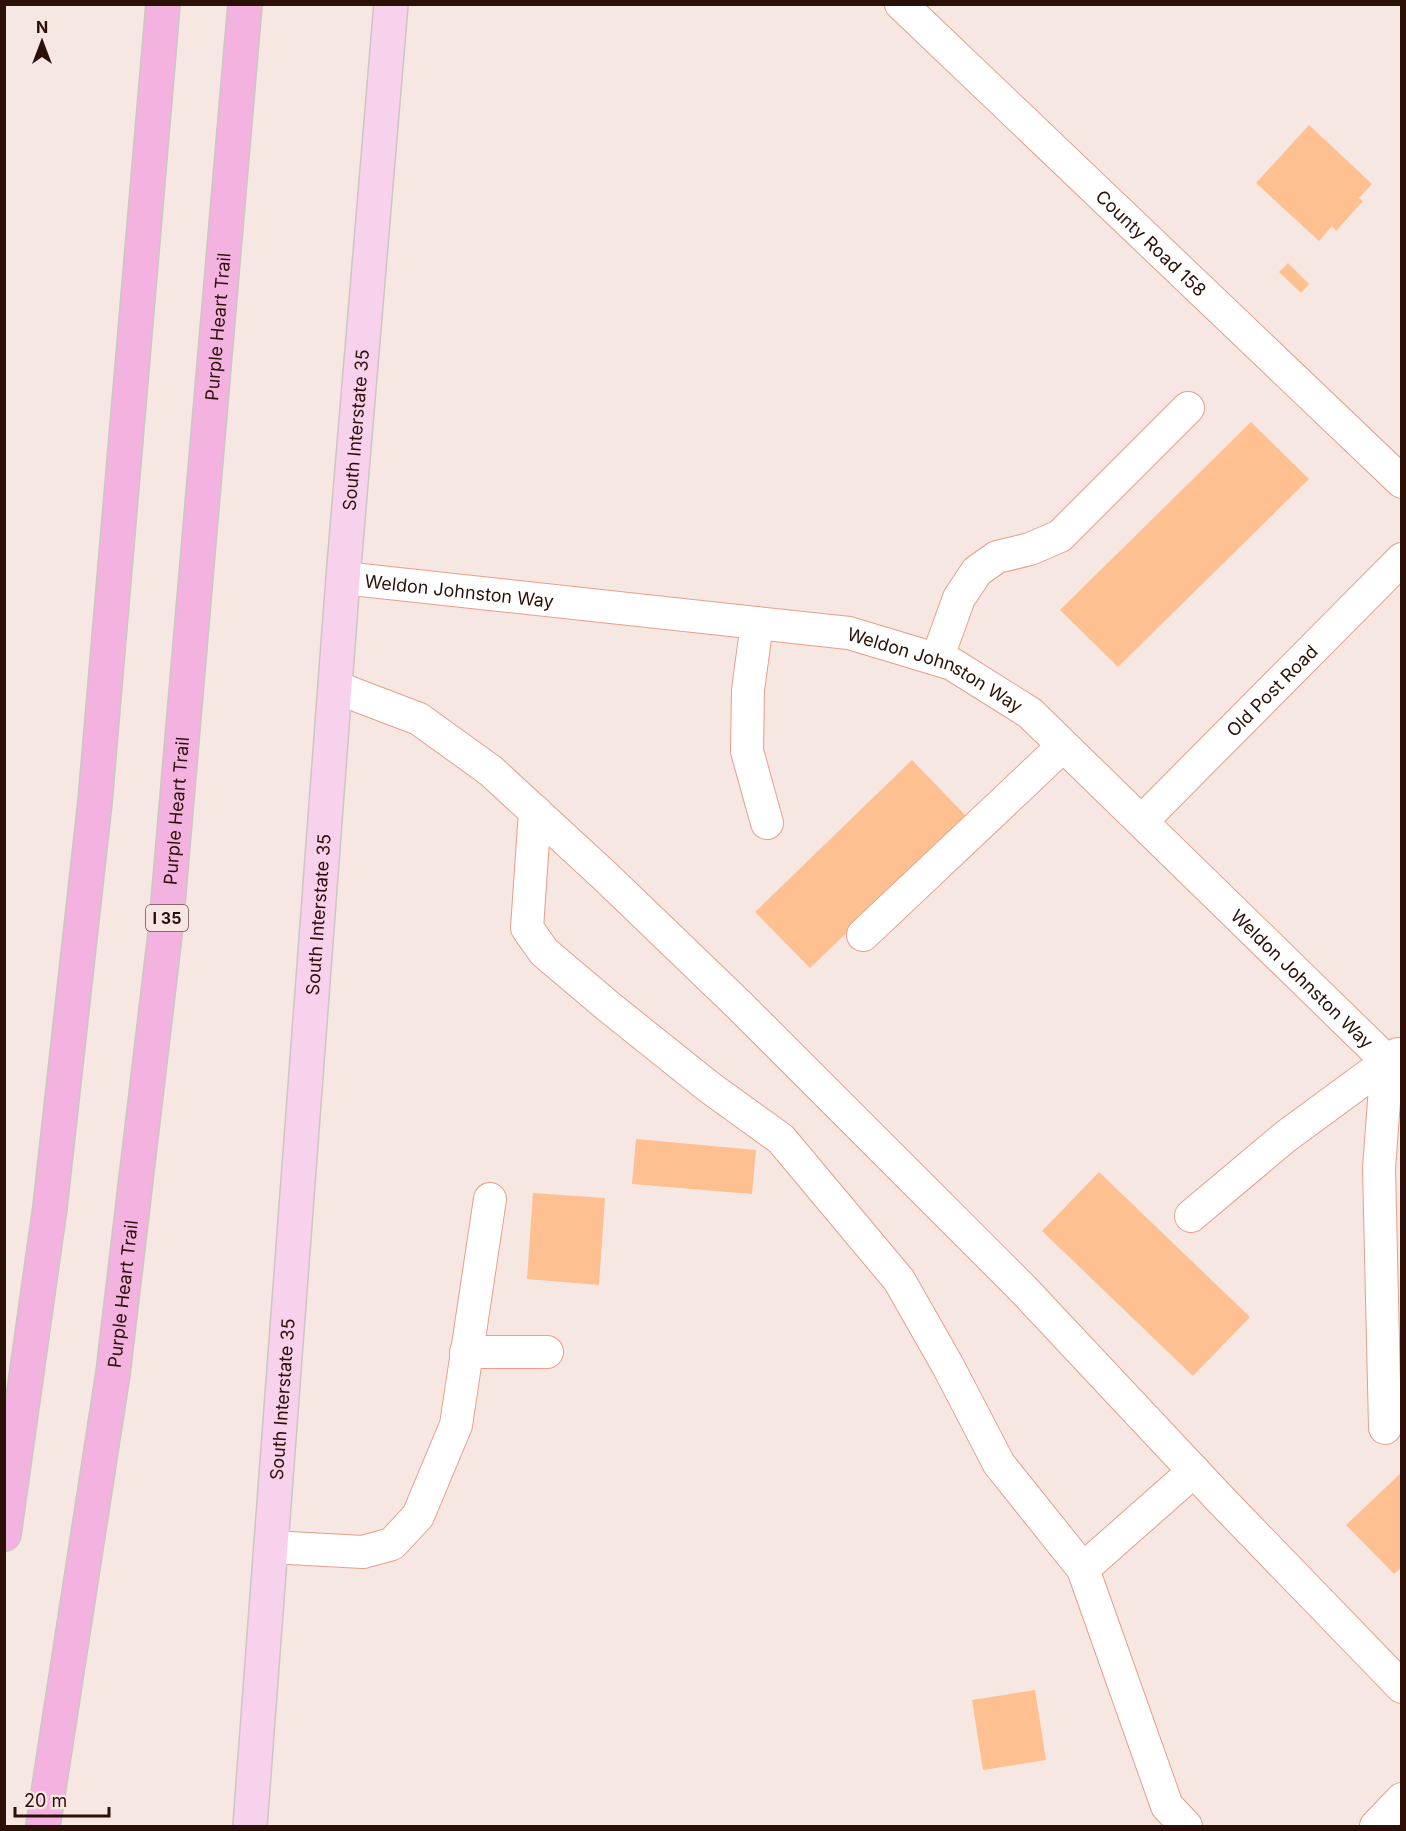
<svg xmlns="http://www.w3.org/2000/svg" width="1406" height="1831" font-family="Inter,sans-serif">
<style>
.building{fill:#fec091}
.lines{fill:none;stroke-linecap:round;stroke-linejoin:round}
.minor-casing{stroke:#e89e87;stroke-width:34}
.major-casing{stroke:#ccc6c4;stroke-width:36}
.highway-casing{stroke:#ccc6c4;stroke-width:36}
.minor{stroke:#fff;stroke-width:32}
.major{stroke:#f8d1ec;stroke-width:33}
.highway{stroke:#f4b2e0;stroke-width:33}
.labels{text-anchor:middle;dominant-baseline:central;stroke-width:4.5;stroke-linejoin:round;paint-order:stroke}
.shield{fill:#f7e7e2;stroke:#685049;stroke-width:1.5}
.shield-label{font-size:16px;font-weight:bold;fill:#2b1008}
.street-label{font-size:18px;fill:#2b1008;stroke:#f7e7e2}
</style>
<rect width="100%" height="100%" fill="#f7e7e2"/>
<path class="building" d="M1309,125L1372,184L1359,198L1363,201L1336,231L1332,226L1319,241L1256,183Z
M1288,263L1309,284L1301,293L1279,272Z
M1251,422L1309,479L1118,667L1060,610Z
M912,760L967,817L810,968L755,912Z
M636,1139L756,1150L752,1194L632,1184Z
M1099,1172L1250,1317L1193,1376L1042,1231Z
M533,1193L605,1198L599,1285L527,1279Z
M1402,1472V1567L1394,1574L1346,1525Z
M1035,1690L1046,1760L983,1770L972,1700Z"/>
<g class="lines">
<g class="minor-casing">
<g id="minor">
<path id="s1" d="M901,4L1402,482"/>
<path id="s2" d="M343,578L849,633L952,664L1030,713L1387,1061L1402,1070"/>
<path d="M757,623L748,690L747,751L767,823"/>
<path d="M937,659L959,598L977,571L997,557L1030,549L1060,536L1188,408"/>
<path d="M335,687L419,719L491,771L606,877L739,1005L1022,1288L1221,1500L1402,1687"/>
<path d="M535,811L527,928L544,952L609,1007L709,1087L781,1139L899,1280L948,1366L999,1464L1083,1569"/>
<path id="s3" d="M1142,821L1402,559"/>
<path d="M863,935L1063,746"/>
<path d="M1191,1216L1285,1137L1398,1054"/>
<path d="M466,1352H547"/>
<path d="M1385,1428L1379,1168L1387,1061"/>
<path d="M271,1547L363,1552L392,1544L418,1516L456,1425L490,1199"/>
<path d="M1186,1826L1167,1806L1083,1569L1194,1471"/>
<path d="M1376,1826L1402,1799"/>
</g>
</g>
<g class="major-casing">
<g id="major">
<path id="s4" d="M250,1826L343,578L391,4"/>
</g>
</g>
<g class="highway-casing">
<g id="highway">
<path d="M4,1534L50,1207L95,802L163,4"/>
<path id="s5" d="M43,1826L113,1373L166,926L245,4"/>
</g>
</g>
<use href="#minor" class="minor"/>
<use href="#major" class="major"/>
<use href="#highway" class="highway"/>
</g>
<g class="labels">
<rect class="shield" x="146" y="905" width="42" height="26" rx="4.5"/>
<g class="shield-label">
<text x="167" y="918">I 35</text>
</g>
<g class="street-label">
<text stroke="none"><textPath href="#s1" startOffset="346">County Road 158</textPath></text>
<text stroke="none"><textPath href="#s5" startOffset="1510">Purple Heart Trail</textPath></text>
<text stroke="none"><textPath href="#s4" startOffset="1400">South Interstate 35</textPath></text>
<text stroke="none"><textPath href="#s2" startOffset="117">Weldon Johnston Way</textPath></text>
<text stroke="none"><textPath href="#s2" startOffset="603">Weldon Johnston Way</textPath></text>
<text stroke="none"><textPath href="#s3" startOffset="184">Old Post Road</textPath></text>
<text stroke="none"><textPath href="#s5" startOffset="1024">Purple Heart Trail</textPath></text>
<text stroke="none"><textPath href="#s4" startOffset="914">South Interstate 35</textPath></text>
<text stroke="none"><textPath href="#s2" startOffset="1089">Weldon Johnston Way</textPath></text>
<text stroke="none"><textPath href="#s5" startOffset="538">Purple Heart Trail</textPath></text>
<text stroke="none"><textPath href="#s4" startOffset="428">South Interstate 35</textPath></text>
</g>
</g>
<rect width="1406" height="1831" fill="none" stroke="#2b1008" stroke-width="12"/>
<g transform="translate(42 42)" stroke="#f7e7e2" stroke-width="4.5" paint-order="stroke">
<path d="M0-4.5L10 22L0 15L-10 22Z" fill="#2b1008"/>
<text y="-9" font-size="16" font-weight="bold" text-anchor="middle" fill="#2b1008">N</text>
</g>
<path d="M15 1807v9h94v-9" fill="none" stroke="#2b1008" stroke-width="3"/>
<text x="24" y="1807" font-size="18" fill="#2b1008" stroke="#f7e7e2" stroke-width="4.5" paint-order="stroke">20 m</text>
</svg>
